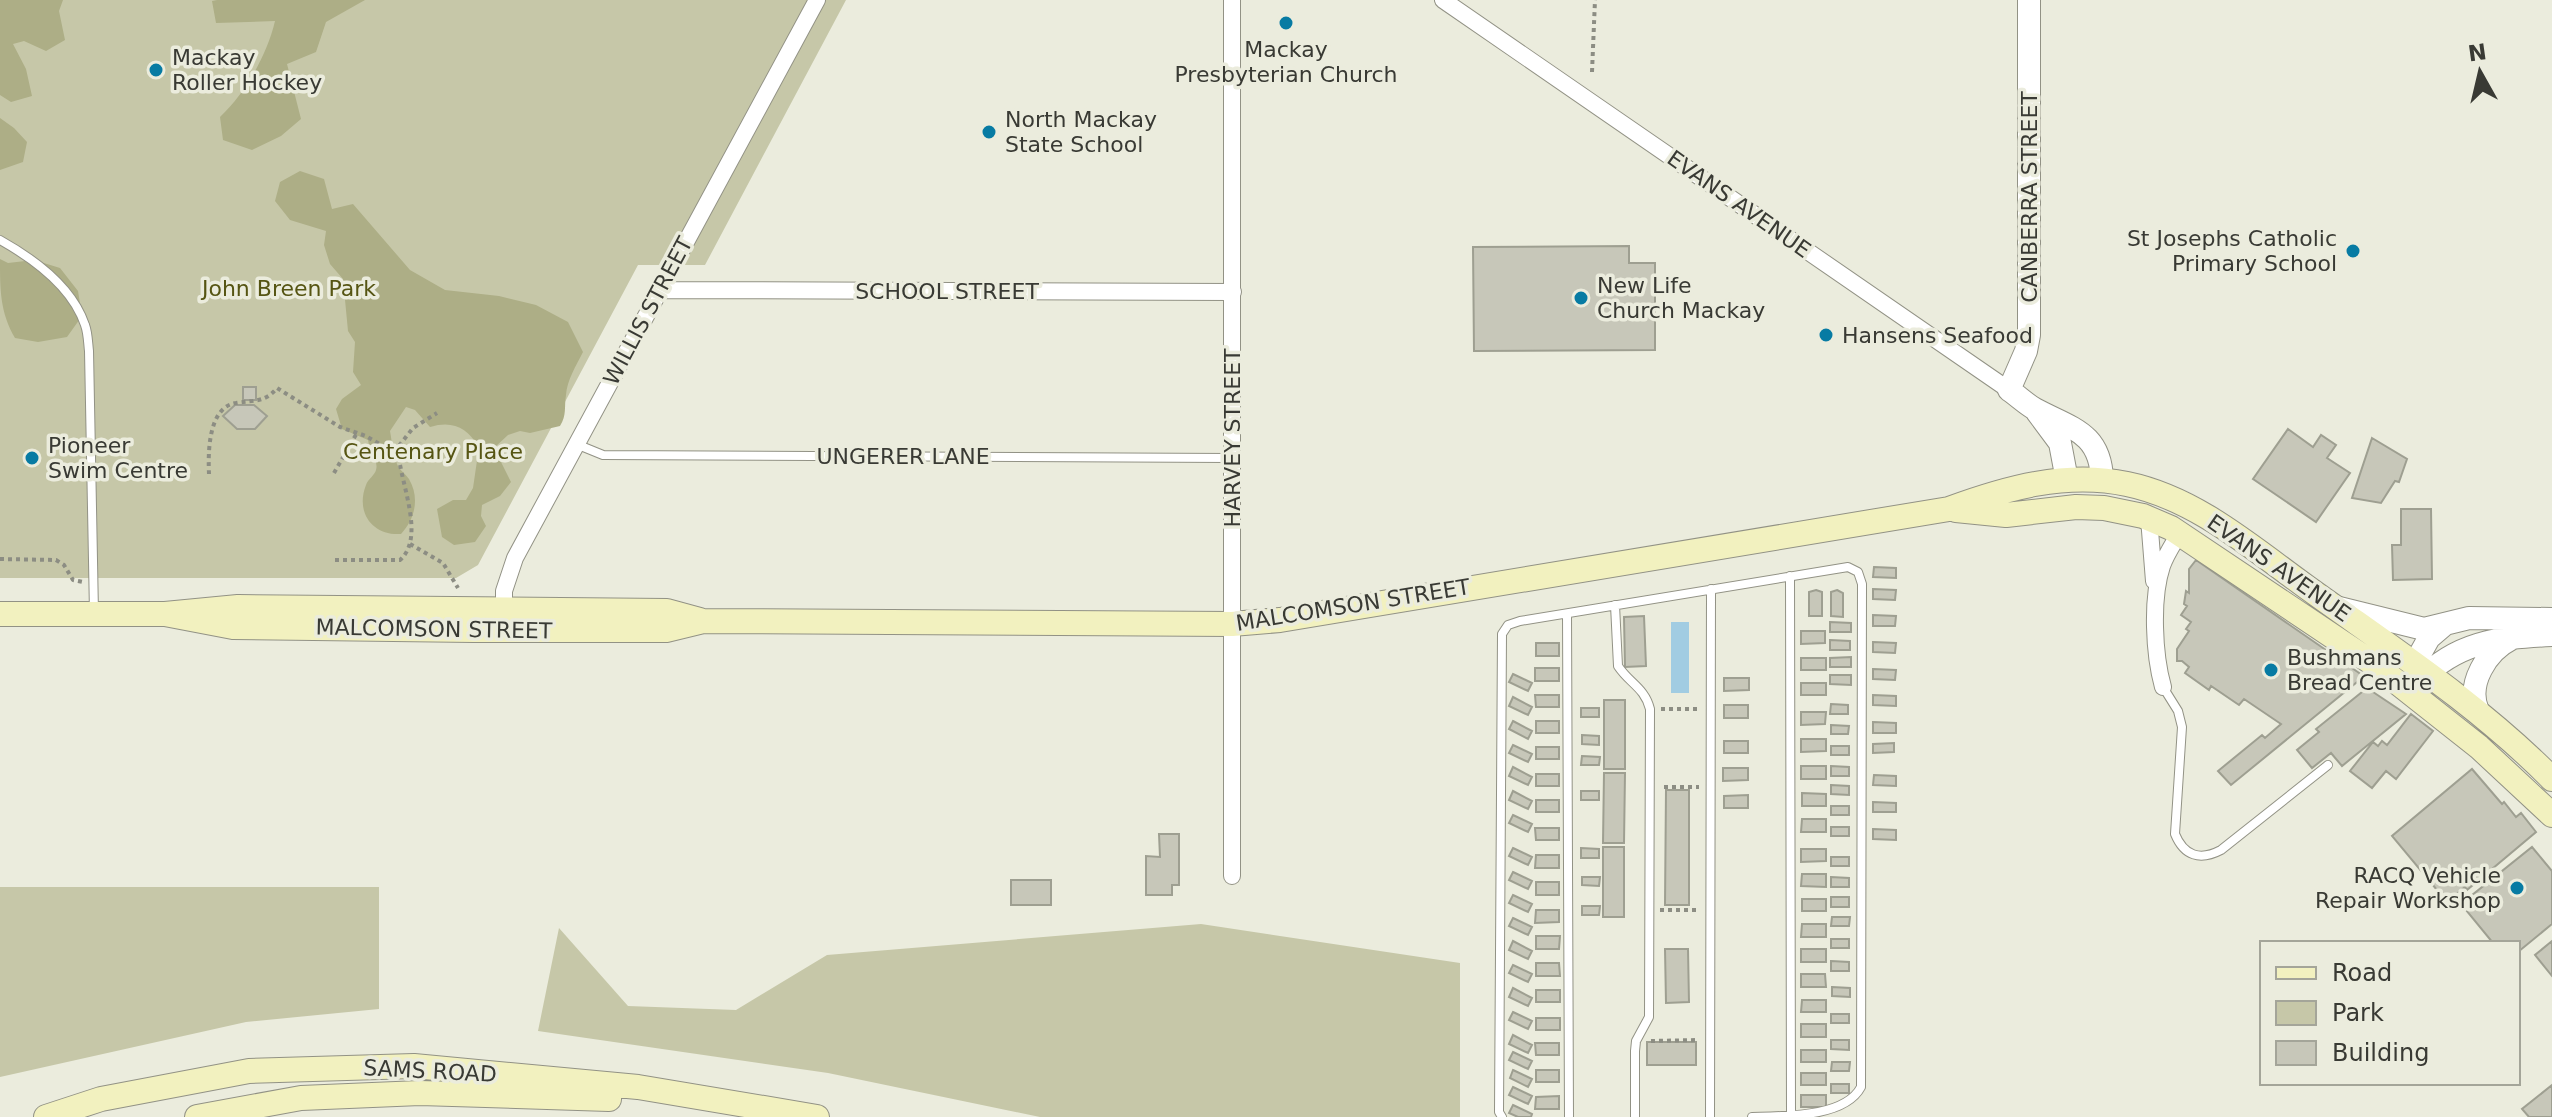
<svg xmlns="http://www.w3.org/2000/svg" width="2552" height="1117" font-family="'DejaVu Sans',sans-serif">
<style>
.green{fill:#c6c7a8}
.forest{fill:#adae86}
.water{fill:#a1cce2}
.building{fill:#c7c7b9;stroke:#9e9f91;stroke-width:2}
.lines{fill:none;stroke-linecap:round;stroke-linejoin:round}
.service-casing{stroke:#929285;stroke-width:10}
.minor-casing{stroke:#929285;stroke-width:18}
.tertiary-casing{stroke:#929285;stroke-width:24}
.secondary-casing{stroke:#929285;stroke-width:26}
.path{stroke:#8c8d83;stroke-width:4;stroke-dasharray:4 4;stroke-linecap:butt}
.service{stroke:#fff;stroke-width:8}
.minor{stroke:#fff;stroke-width:16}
.tertiary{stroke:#fff;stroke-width:22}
.secondary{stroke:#f2f1bf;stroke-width:24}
.poi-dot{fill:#077ba3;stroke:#ebecdd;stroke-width:3}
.labels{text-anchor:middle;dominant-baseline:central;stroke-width:7;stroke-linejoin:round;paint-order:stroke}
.poi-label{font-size:22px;fill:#393a34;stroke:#ebecdd;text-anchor:start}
.street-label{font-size:22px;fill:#393a34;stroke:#ebecdd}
.park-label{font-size:22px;fill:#565513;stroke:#ebecdd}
</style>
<rect width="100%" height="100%" fill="#ebecdd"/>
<path class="green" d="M0,0H846L705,265H638L478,565L456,578H0Z
M0,887H379V1009L246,1022L0,1077Z
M1201,924L1460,963V1117H1040L828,1073L538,1031L559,928L628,1006L736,1010L827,955Z"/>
<path class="forest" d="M0,0H63L59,11L65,40L46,51L24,41L13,44L26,69L32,96L11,102L0,95Z
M217,0H365L326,22L316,52L287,64L301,119L281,136L252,150L223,140L220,117C245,94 267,55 275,21L216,23L212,1Z
M0,118L14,128L27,142L23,162L0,170Z
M300,171L324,179L332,209L353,204L410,270L445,290L499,296L536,305L568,322L583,352C576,366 567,380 566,395C564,407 567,415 560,426L530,433L520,431L508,435L494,448L511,482L500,496L482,505L481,516L486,526L475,542L454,545L442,537L437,509L453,500H466L473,488L479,447C467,428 453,420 430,427L415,410L406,407L390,431C392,442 393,454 397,464C399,470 405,473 409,479C420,498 415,519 401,534C373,536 355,513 366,485C368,479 375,475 376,470C379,461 369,449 368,440L342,429L336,409L342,399L361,385L353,372L355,342L348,331L343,279L330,264L324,245L326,231L290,220L275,201L280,182Z
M0,259L8,263L34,260L60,268L78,291L82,316L67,337L38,342L15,338C0,312 0,290 0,259Z"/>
<path class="water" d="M1671,622H1689V693H1671Z"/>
<path class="building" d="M1629,246V263H1655V350L1474,351L1473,247Z
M243,387H256V400H243Z
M235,405H254L267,416L255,429H237L223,416Z
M2288,429L2313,447L2321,435L2336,445L2327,458L2350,473L2316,522L2253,479Z
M2372,438L2407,459L2399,482L2395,481L2381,503L2352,498Z
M2401,509H2431L2432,579L2393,580L2392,545H2401Z
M2196,560L2362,675L2357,682L2231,785L2218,771L2262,735L2265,738L2281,724L2244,699L2239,705L2211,686L2209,690L2185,673L2189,667L2182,661H2177V649L2189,631L2186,629L2191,622L2181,615L2187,606L2184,604L2186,591L2189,593V569Z
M1874,567L1896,568V578L1873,577Z
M1873,589L1896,590L1895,600L1873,599Z
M1816,590L1822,592V616H1809V592Z
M1837,590L1843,593V617L1831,616V592Z
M1873,615L1896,616L1895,626H1873Z
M1644,616L1646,666L1625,667L1624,617Z
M1830,622L1851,623V632H1830Z
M1801,631H1825V643L1801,644Z
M1830,640L1850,641V650H1830Z
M1873,642L1896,643L1895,653L1873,652Z
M1536,643H1559V656H1536Z
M1851,657V667H1830V658Z
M1801,658H1826V670H1801Z
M1535,668H1559V681H1535Z
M1873,669L1896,670L1895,680L1873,679Z
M1513,674L1532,683L1528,691L1509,682Z
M1830,675H1851V685L1830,684Z
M1724,678H1749V690L1724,691Z
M1801,683H1826V695H1801Z
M2367,688L2406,714L2342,766L2331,753L2312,768L2297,750L2319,732L2316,729Z
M1535,695H1559V707H1536Z
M1873,695L1896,696V706L1873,705Z
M1513,697L1532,707L1528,715L1509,706Z
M1604,700H1625V769H1604Z
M1831,704L1848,705V714H1830Z
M1724,705H1748V718H1724Z
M1581,708H1599V717H1581Z
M1801,712H1826L1825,724L1801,725Z
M2411,714L2433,731L2396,779L2386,771L2372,788L2350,771L2373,742L2378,746L2382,741L2387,745Z
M1513,721L1532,731L1528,739L1509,729Z
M1536,721H1559V733H1536Z
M1873,722L1896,723V733H1873Z
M1831,725L1849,726L1848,734H1831Z
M1582,735L1599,736V745L1582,744Z
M1801,739H1826V751L1801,752Z
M1724,741H1748V753H1724Z
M1894,743V752L1873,753V744Z
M1513,745L1532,754L1528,762L1509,753Z
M1831,746H1849V755H1831Z
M1536,747H1559V759H1536Z
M1582,756L1600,757L1599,765H1581Z
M1801,766H1826V779H1801Z
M1831,766L1849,767V776H1831Z
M1513,767L1532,777L1528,785L1509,776Z
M1723,768H1748V780L1723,781Z
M2472,769L2502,804L2504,802L2516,817L2521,813L2536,832L2467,890L2465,887L2447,902L2392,836Z
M1604,773H1625L1624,843H1603Z
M1536,774H1559V786H1536Z
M1874,775L1896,776V786L1873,785Z
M1831,785L1849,786V795L1831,794Z
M1666,790H1689V905H1665Z
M1513,791L1532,801L1528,809L1509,800Z
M1581,791H1599V800H1581Z
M1802,793L1826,794V806H1802Z
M1748,795V808H1724V796Z
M1536,800H1559V812H1536Z
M1873,802L1896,803V812H1873Z
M1831,806H1849V815H1831Z
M1513,815L1532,824L1528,832L1509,823Z
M1802,819H1826V832H1801Z
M1831,827H1849V836H1831Z
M1535,828H1559V840H1536Z
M1873,829L1896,830V840L1873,839Z
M1159,834H1179V885H1172V895H1146V856L1160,857Z
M1603,847H1624V917H1603Z
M2532,847L2552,871V924L2518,952V943H2493L2461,904Z
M1513,848L1532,857L1528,865L1509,856Z
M1581,848L1599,849V858H1581Z
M1801,849H1826V861L1801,862Z
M1536,855H1559V868H1535Z
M1831,857H1849V866H1831Z
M1513,872L1532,881L1528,889L1509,880Z
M1802,874H1826V887L1801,886Z
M1582,877H1600L1599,886L1582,885Z
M1831,877L1849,878V887H1831Z
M1011,880H1051V905H1011Z
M1536,882H1559V895H1536Z
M1513,895L1532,904L1528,912L1509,903Z
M1831,897H1849V907H1831Z
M1802,899H1826V911H1802Z
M1582,906H1600L1599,915H1582Z
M1536,910H1559V922L1535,923Z
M1832,917H1850L1849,926H1831Z
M1513,918L1532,927L1528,935L1509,926Z
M1802,924H1826V937H1801Z
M1536,936H1560L1559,949H1536Z
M1831,939H1849V948H1831Z
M1513,941L1532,951L1528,959L1509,950Z
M2552,941V976L2535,955Z
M1665,949H1688L1689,1002L1666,1003Z
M1801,949H1826V962H1801Z
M1831,961L1849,962V971H1831Z
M1536,963H1559L1560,976H1536Z
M1513,965L1532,974L1528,982L1509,973Z
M1801,974H1825L1826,987H1801Z
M1832,987L1850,988V997L1832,996Z
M1513,988L1532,998L1528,1006L1509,997Z
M1536,990H1560V1002H1536Z
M1802,1000H1826V1012H1801Z
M1513,1012L1532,1021L1528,1029L1509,1020Z
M1831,1014H1849V1023H1831Z
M1536,1018H1560V1030H1536Z
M1801,1024H1826V1037H1801Z
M1513,1035L1532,1045L1528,1053L1509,1044Z
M1831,1040H1849V1050L1831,1049Z
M1647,1042H1696V1065H1647Z
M1535,1043H1559V1055H1536Z
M1801,1050H1826V1062H1801Z
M1513,1052L1532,1061L1528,1069L1509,1060Z
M1832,1062H1850L1849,1071H1831Z
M1513,1070L1532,1079L1528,1087L1510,1078Z
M1536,1070H1559V1082H1536Z
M1801,1073H1826V1085H1801Z
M1831,1084H1849V1093H1831Z
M2552,1085V1117H2529L2522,1109Z
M1513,1087L1532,1096L1528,1104L1509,1095Z
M1801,1095H1826V1107H1801Z
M1559,1096V1109H1535L1536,1097Z
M1513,1105L1532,1114L1531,1117H1518L1509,1113Z"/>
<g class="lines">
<g class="service-casing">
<path id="service" d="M0,240C34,259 72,286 85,325C88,333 88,343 89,351L94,613
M576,444L603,455L1231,458
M1790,576L1791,1116
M1615,605L1618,666C1629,683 1645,688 1650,709L1649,1017L1636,1041L1635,1051V1117
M1567,614L1569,1117
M2163,687L2178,711L2182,727L2175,834C2184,856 2200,861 2221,850L2328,765
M1502,1117L1499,1112L1502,634L1508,625L1520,621L1848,567L1858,572L1862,584L1861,1087C1845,1117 1788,1116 1752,1117
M1710,1117L1711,589"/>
</g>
<g class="minor-casing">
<path id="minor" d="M1443,0L2009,390
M661,290L1233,292
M2149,518L2154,581
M504,616V591L515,558L817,0
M2163,687C2154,655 2151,599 2162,566C2166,554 2174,543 2180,532
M1232,876V0"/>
</g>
<g class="tertiary-casing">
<path id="tertiary" d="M2029,0V335L2026,351L2009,390C2018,396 2026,404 2035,409C2070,428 2101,432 2102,480
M2037,412L2060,443L2067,480
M2339,608L2424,629L2469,618L2552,619
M2415,663L2429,638L2443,626
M2428,673C2464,640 2506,637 2552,635
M2478,711C2466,684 2487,651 2511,639"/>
</g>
<g class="secondary-casing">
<path id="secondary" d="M1956,510L2006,515L2076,507L2104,508L2143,516L2171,528L2374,664L2479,747L2552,815
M0,614H165L238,607L667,611L700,620
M165,614L233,627L473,630H666L703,621L1232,624L1280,620L1949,509C2006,488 2066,471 2127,484C2200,499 2259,554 2319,596C2400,654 2482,708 2552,779
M46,1117L101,1099L249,1071L414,1066L638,1087L817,1117
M197,1117L301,1098L420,1093L609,1099"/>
</g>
<path class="path" d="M1592,72L1595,0
M334,473L357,433
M209,474C208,453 208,407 236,403C253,400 265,403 277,388L340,427L366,436L398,455
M410,544L443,563L458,588
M0,559L56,560L64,565L73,580L83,582
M335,560H400C427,536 398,479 398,447L413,428L437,413
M1661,709H1700
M1664,787H1699
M1660,910H1699
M1651,1041L1698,1040"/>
<use href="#service" class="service"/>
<use href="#minor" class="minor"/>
<use href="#tertiary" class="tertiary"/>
<use href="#secondary" class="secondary"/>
</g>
<g class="poi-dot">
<circle cx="1286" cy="23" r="8"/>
<circle cx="156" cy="70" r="8"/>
<circle cx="989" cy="132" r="8"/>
<circle cx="2353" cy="251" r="8"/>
<circle cx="1581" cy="298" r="8"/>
<circle cx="1826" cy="335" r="8"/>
<circle cx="32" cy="458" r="8"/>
<circle cx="2271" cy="670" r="8"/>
<circle cx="2517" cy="888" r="8"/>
</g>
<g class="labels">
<g class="poi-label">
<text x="1286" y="49" text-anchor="middle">Mackay<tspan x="1286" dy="25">Presbyterian Church</tspan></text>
<text x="172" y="57">Mackay<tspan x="172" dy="25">Roller Hockey</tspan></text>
<text x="1005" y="119">North Mackay<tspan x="1005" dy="25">State School</tspan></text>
<text x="2337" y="238" text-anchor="end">St Josephs Catholic<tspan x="2337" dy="25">Primary School</tspan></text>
<text x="1597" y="285">New Life<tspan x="1597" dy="25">Church Mackay</tspan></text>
<text x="1842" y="335">Hansens Seafood</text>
<text x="48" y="445">Pioneer<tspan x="48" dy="25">Swim Centre</tspan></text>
<text x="2287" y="657">Bushmans<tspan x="2287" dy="25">Bread Centre</tspan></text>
<text x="2501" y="875" text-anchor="end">RACQ Vehicle<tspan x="2501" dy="25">Repair Workshop</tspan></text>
</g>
<g class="street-label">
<text transform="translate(2029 197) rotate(-90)">CANBERRA STREET</text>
<text transform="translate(1739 204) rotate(35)">EVANS AVENUE</text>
<text x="947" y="291">SCHOOL STREET</text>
<text transform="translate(648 311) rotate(-62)">WILLIS STREET</text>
<text transform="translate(1232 438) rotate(-90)">HARVEY STREET</text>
<text x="903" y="456">UNGERER LANE</text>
<text transform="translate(2279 568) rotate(35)">EVANS AVENUE</text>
<text transform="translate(1353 605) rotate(-9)">MALCOMSON STREET</text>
<text transform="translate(434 629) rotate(1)">MALCOMSON STREET</text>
<text transform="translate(430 1071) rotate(3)">SAMS ROAD</text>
</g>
<g class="park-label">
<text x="289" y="288">John Breen Park</text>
<text x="433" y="451">Centenary Place</text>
</g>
</g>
<rect x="2260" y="941" width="260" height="144" fill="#ebecdd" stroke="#a4a599" stroke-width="2"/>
<rect x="2276" y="967" width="40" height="12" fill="#f2f1bf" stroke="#a4a599" stroke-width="2"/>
<text x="2332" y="981" font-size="24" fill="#393a34">Road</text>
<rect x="2276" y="1001" width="40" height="24" fill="#c6c7a8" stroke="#a4a599" stroke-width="2"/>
<text x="2332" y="1021" font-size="24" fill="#393a34">Park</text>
<rect x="2276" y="1041" width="40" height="24" fill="#c7c7b9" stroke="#a4a599" stroke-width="2"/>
<text x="2332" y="1061" font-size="24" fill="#393a34">Building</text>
<g transform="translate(2480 72) rotate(352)" stroke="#ebecdd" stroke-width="6" paint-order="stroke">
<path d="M0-6L14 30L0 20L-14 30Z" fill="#393a34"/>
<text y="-12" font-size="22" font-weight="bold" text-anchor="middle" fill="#393a34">N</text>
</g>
</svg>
